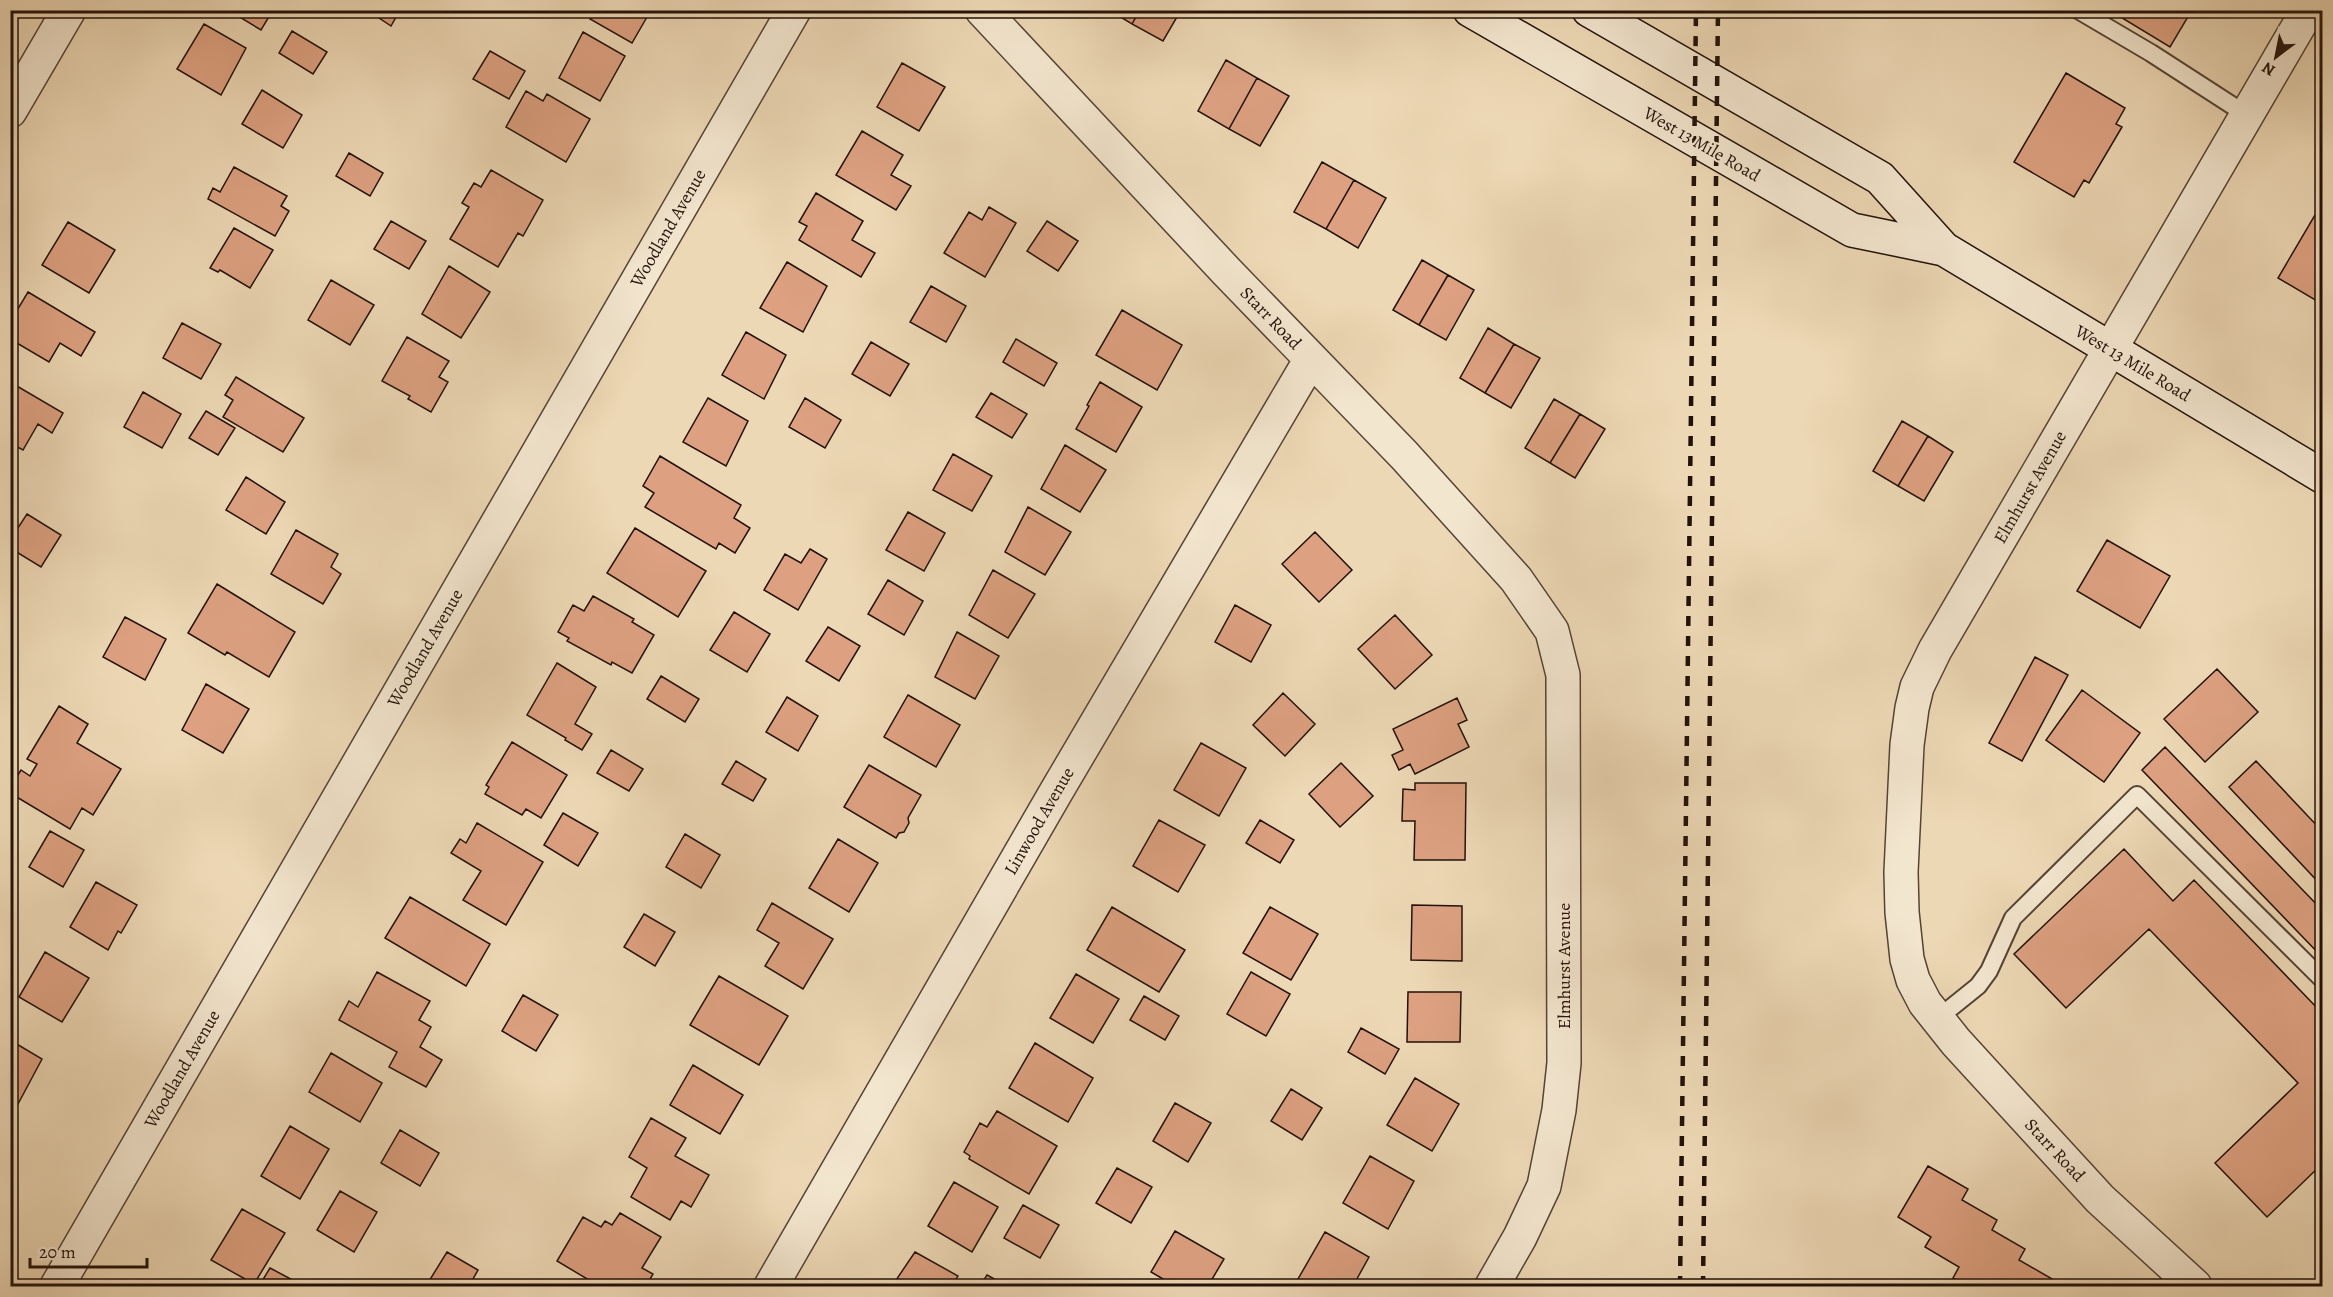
<svg xmlns="http://www.w3.org/2000/svg" width="2333" height="1297" font-family="Alegreya,serif">
<style>
.building{fill:#dda181;stroke:#22110a;stroke-width:1.5}
.lines{fill:none;stroke-linecap:round;stroke-linejoin:round}
.lane-casing{stroke:#554335;stroke-width:20}
.street-casing{stroke:#554335;stroke-width:36}
.secondary-casing{stroke:#22110a;stroke-width:36}
.lane{stroke:#f3e6cf;stroke-width:16}
.street{stroke:#f3e6cf;stroke-width:33}
.secondary{stroke:#f3e6cf;stroke-width:33}
.rail{stroke:#22110a;stroke-width:4.5;stroke-dasharray:10 10;stroke-linecap:butt}
.labels{text-anchor:middle;dominant-baseline:central;stroke-width:4.5;stroke-linejoin:round;paint-order:stroke}
.street-label{font-size:18px;fill:#22110a;stroke:#f3e6cf}
</style>
<rect width="100%" height="100%" fill="#edd8b5"/>
<filter id="stains"><feTurbulence type="fractalNoise" baseFrequency=".00333" numOctaves="4"/><feColorMatrix values="0 0 0 0 .2 0 0 0 0 .09 0 0 0 0 .02 0 0 0 .5 -.17"/></filter>
<radialGradient id="worn" r=".72"><stop offset=".6" stop-color="#630" stop-opacity="0"/><stop offset="1" stop-color="#630" stop-opacity=".3"/></radialGradient>
<path class="building" d="M228,10H273L261,30Z
M367,10H400L391,26Z
M592,10H651L632,43L590,19L594,12Z
M1109,10H1140L1132,24Z
M1140,10H1181L1163,41L1132,24Z
M2109,10H2192L2170,47Z
M204,24L246,48L221,95L177,69Z
M292,31L327,52L313,74L279,53Z
M583,32L625,56L600,101L559,78Z
M490,51L525,71L509,99L473,79Z
M1226,60L1257,78L1229,129L1198,111Z
M902,63L945,87L919,131L877,107Z
M2066,73L2125,108L2116,124L2122,127L2089,183L2084,180L2074,197L2014,162Z
M1257,78L1289,96L1260,146L1229,129Z
M262,90L302,115L283,148L242,124Z
M526,91L543,101L547,94L590,119L566,162L506,127Z
M862,131L903,155L891,175L911,186L896,210L836,175Z
M349,153L383,173L370,196L336,176Z
M1322,162L1354,180L1326,229L1294,212Z
M234,167L287,196L281,206L289,211L275,236L208,199L213,188L220,192Z
M491,170L543,200L523,236L518,233L498,267L450,239L469,207L462,203L474,183L481,187Z
M1354,180L1386,198L1358,248L1326,229Z
M816,193L863,221L852,240L875,253L861,277L799,240L807,226L799,222Z
M2322,203V304L2278,278Z
M989,207L1016,223L985,277L944,253L969,212L982,220Z
M391,221L426,241L409,269L374,249Z
M1047,221L1078,241L1058,271L1027,251Z
M68,222L115,250L89,293L42,265Z
M234,228L273,250L250,288L220,270L218,272L210,268Z
M1422,260L1448,275L1419,325L1393,310Z
M787,262L827,286L803,332L760,308Z
M449,266L490,292L461,338L422,314Z
M1448,275L1474,290L1446,340L1419,325Z
M331,280L374,305L350,345L308,320Z
M931,286L966,306L946,342L910,322Z
M28,292L95,332L81,356L60,343L49,362L10,339V322Z
M1122,310L1182,345L1157,390L1096,355Z
M182,323L221,344L201,379L163,358Z
M1488,328L1514,344L1485,393L1460,378Z
M746,332L786,355L764,399L722,375Z
M407,337L449,361L439,377L448,382L431,412L408,399L410,396L382,381Z
M1016,339L1057,363L1044,386L1003,362Z
M871,342L909,364L890,396L852,374Z
M1514,344L1540,358L1511,408L1485,393Z
M236,377L304,418L283,452L223,417L233,400L225,395Z
M10,382L63,413L52,433L38,424L23,450L10,443Z
M1100,382L1142,407L1116,452L1076,429L1089,406L1087,405Z
M143,392L181,414L162,448L124,427Z
M991,393L1027,414L1012,438L976,417Z
M708,398L748,421L726,466L683,442Z
M805,398L841,420L825,448L789,427Z
M1554,399L1580,414L1550,463L1525,448Z
M206,411L235,428L218,455L189,438Z
M1580,414L1605,429L1575,478L1550,463Z
M1902,421L1928,436L1898,486L1873,471Z
M1928,436L1953,452L1924,501L1898,486Z
M1065,445L1106,470L1080,512L1041,489Z
M953,454L992,476L972,511L933,490Z
M660,456L741,505L734,518L750,528L735,553L719,543L716,549L645,507L654,493L643,486Z
M246,477L285,502L266,534L226,510Z
M1028,507L1071,532L1045,575L1005,552Z
M908,512L945,533L924,571L886,550Z
M27,514L61,535L41,567L10,548V540Z
M635,528L706,571L678,617L607,573Z
M296,530L338,554L331,567L341,574L323,604L271,574Z
M1315,532L1352,570L1319,602L1282,564Z
M2107,540L2170,576L2140,628L2077,591Z
M810,549L827,559L798,610L764,590L785,554L801,563Z
M993,570L1035,594L1008,638L969,615Z
M888,580L923,601L904,635L868,614Z
M217,584L295,632L269,677L227,652L225,655L188,633Z
M593,596L634,619L632,622L654,635L632,673L612,662L611,665L567,641L569,638L558,632L573,605L584,611Z
M1235,605L1271,625L1251,662L1215,642Z
M734,612L770,634L747,672L710,650Z
M1395,615L1432,655L1395,689L1358,649Z
M125,617L166,639L145,680L103,657Z
M828,627L860,646L839,681L806,661Z
M957,632L999,656L975,699L935,677Z
M2035,657L2068,675L2022,761L1989,743Z
M557,663L596,687L575,724L592,734L582,750L565,740L566,738L527,715Z
M2217,669L2258,712L2205,762L2164,719Z
M661,676L699,699L685,722L647,699Z
M206,684L249,709L223,753L182,730Z
M2082,690L2140,733L2104,782L2046,740Z
M1283,693L1315,724L1285,756L1253,725Z
M908,695L960,725L936,767L884,737Z
M787,697L818,716L798,751L766,732Z
M1457,698L1467,720L1458,724L1469,747L1415,774L1410,764L1399,770L1392,755L1403,750L1393,729Z
M59,706L88,724L77,743L121,769L93,815L82,808L70,829L10,793V787L21,770L30,776L37,764L27,759Z
M512,742L567,775L541,818L526,809L522,815L485,794L489,787L486,785Z
M1201,743L1246,768L1219,816L1174,790Z
M2165,747L2322,910V957L2142,770Z
M611,750L643,769L629,791L597,773Z
M736,761L766,779L753,801L722,784Z
M2256,761L2322,831V886L2229,787Z
M1341,763L1373,796L1340,827L1309,794Z
M869,765L921,795L908,818L909,823L904,832L899,833L896,838L844,807Z
M1415,783H1466L1465,860H1414L1415,821H1402L1403,789L1415,790Z
M563,813L598,833L578,866L544,845Z
M1159,820L1205,845L1178,892L1133,866Z
M1260,820L1294,840L1280,863L1246,843Z
M477,823L543,862L506,925L463,900L481,871L451,853L460,839L466,843Z
M50,831L84,850L63,887L29,867Z
M685,834L720,855L701,888L666,867Z
M838,839L878,863L849,912L809,888Z
M2124,849L2173,901L2194,880L2322,1013V1164L2267,1217L2215,1163L2298,1083L2149,929L2066,1008L2014,954Z
M96,882L137,905L121,933L118,931L108,950L70,927Z
M410,897L490,944L466,986L385,938Z
M772,903L833,939L803,989L765,966L779,943L757,930Z
M1412,905L1462,906V961L1411,960Z
M1112,907L1185,950L1159,992L1087,950Z
M1270,907L1318,934L1291,980L1243,953Z
M644,914L675,932L655,966L624,947Z
M45,952L89,978L62,1022L19,997Z
M377,972L430,1001L419,1020L431,1027L420,1047L442,1060L426,1087L389,1067L397,1052L339,1020L349,1001L358,1007Z
M1251,972L1290,994L1266,1036L1227,1014Z
M1076,974L1119,999L1093,1043L1050,1018Z
M719,976L788,1016L759,1065L690,1025Z
M1408,992H1461L1460,1042H1407Z
M523,995L558,1015L536,1051L502,1031Z
M1144,996L1179,1016L1165,1040L1130,1020Z
M1361,1028L1399,1049L1385,1074L1348,1052Z
M10,1040L42,1059L18,1104L10,1099Z
M1035,1043L1093,1078L1068,1122L1009,1088Z
M331,1053L382,1083L360,1122L309,1092Z
M693,1065L743,1095L720,1134L670,1105Z
M1415,1078L1459,1104L1432,1151L1387,1125Z
M1291,1089L1322,1108L1302,1140L1271,1121Z
M1175,1103L1211,1123L1188,1162L1153,1141Z
M997,1111L1057,1146L1029,1194L969,1159L970,1156L964,1152L980,1123L987,1127Z
M651,1118L686,1138L675,1156L709,1175L691,1207L681,1201L670,1220L631,1197L647,1168L629,1157Z
M290,1126L329,1149L300,1199L261,1176Z
M400,1130L439,1153L420,1186L381,1163Z
M1370,1156L1414,1181L1388,1229L1343,1203Z
M1928,1166L1968,1189L1962,1200L1997,1220L1992,1230L2025,1249L2019,1260L2054,1280L2050,1286H1968L1953,1278L1959,1267L1925,1247L1931,1237L1898,1217Z
M1117,1168L1152,1187L1131,1223L1096,1203Z
M954,1182L998,1207L972,1252L928,1226Z
M340,1191L377,1212L354,1252L317,1230Z
M1023,1205L1059,1225L1040,1258L1004,1238Z
M242,1209L285,1233L254,1284L211,1260Z
M620,1213L661,1237L642,1268L653,1274L646,1286H599L557,1261L583,1217L601,1227L605,1221L612,1225Z
M1175,1231L1224,1259L1208,1286H1175L1151,1272Z
M1325,1232L1369,1257L1353,1286H1311L1298,1279Z
M447,1252L478,1270L469,1286H426Z
M915,1252L958,1276L952,1286H892Z
M270,1268L302,1285V1286H259Z
M987,1275L1007,1286H980Z"/>
<g class="lines">
<g class="lane-casing">
<path id="lane" d="M2078,10L2151,53L2247,115
M1937,1019L1978,986L1989,971L2013,918L2137,795L2322,979"/>
</g>
<g class="street-casing">
<path id="street" d="M982,10L1227,272L1404,455L1516,579L1552,631L1563,675L1564,1063L1559,1110L1544,1186L1520,1237L1492,1286
M10,111L69,10
M57,1286L794,10
M771,1286L1056,792L1311,359
M2195,1286L2100,1199L1956,1042L1925,1003L1913,980L1907,959L1902,912L1901,872L1907,745L1912,708L1917,687L1935,650L2308,10"/>
</g>
<g class="secondary-casing">
<path id="secondary" d="M1470,10L1852,230L1944,249
M1589,10L1880,178L1944,249L2322,476"/>
</g>
<use href="#lane" class="lane"/>
<use href="#street" class="street"/>
<use href="#secondary" class="secondary"/>
<path class="rail" d="M1680,1286L1696,10
M1703,1286L1718,10"/>
</g>
<g class="labels">
<g class="street-label">
<text transform="translate(1702 144) rotate(30)">West 13 Mile Road</text>
<text transform="translate(668 228) rotate(-60)">Woodland Avenue</text>
<text transform="translate(1271 318) rotate(46)">Starr Road</text>
<text transform="translate(2133 363) rotate(31)">West 13 Mile Road</text>
<text transform="translate(2030 487) rotate(-60)">Elmhurst Avenue</text>
<text transform="translate(425 648) rotate(-60)">Woodland Avenue</text>
<text transform="translate(1039 821) rotate(-60)">Linwood Avenue</text>
<text transform="translate(1564 966) rotate(-90)">Elmhurst Avenue</text>
<text transform="translate(182 1069) rotate(-60)">Woodland Avenue</text>
<text transform="translate(2055 1150) rotate(47)">Starr Road</text>
</g>
</g>
<rect width="2333" height="1297" fill="none" stroke="#edd8b5" stroke-width="36"/>
<rect x="12" y="12" width="2309" height="1273" fill="none" stroke="#22110a" stroke-width="3"/>
<rect x="18" y="18" width="2297" height="1261" fill="none" stroke="#22110a" stroke-width="1.5"/>
<g transform="translate(2276 57) rotate(212)" stroke="#f3e6cf" stroke-width="4.5" paint-order="stroke">
<path d="M0-4.5L10 22L0 15L-10 22Z" fill="#22110a"/>
<text y="-9" font-size="16" font-weight="bold" text-anchor="middle" fill="#22110a">N</text>
</g>
<path d="M30 1258v9h117v-9" fill="none" stroke="#22110a" stroke-width="3"/>
<text x="39" y="1258" font-size="18" fill="#22110a" stroke="#f3e6cf" stroke-width="4.5" paint-order="stroke">20 m</text>
<rect width="100%" height="100%" filter="url(#stains)"/>
<rect width="100%" height="100%" fill="url(#worn)"/>
</svg>
